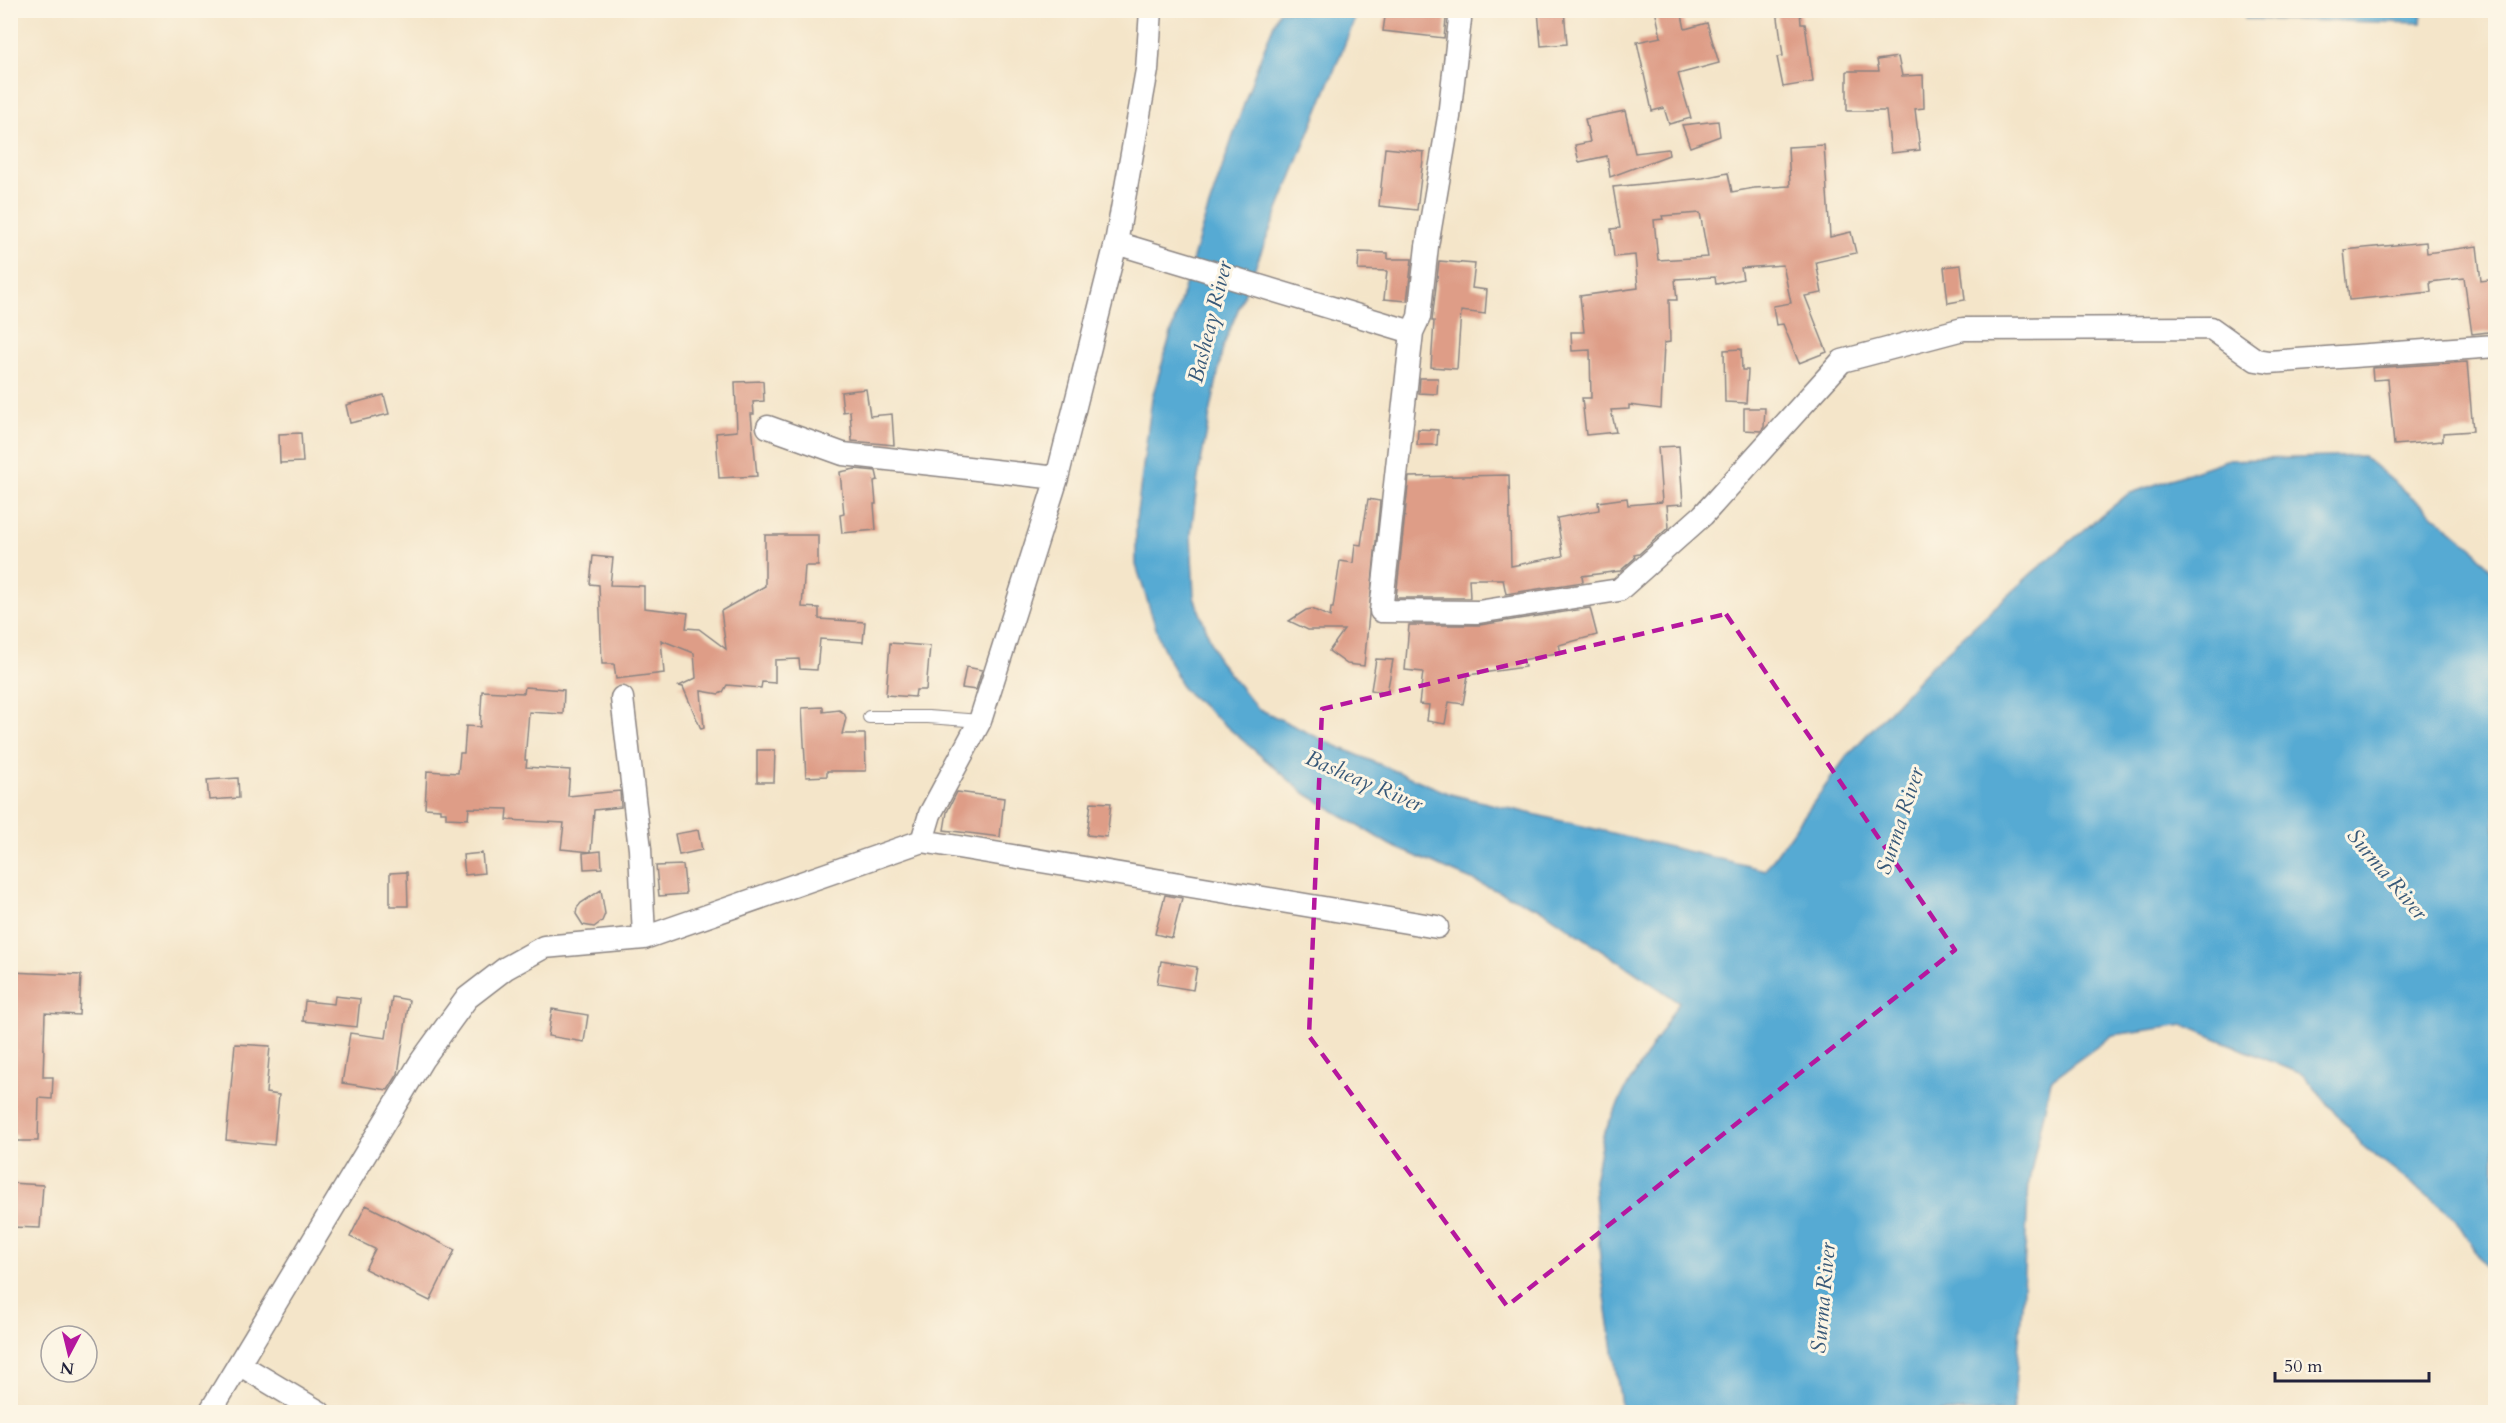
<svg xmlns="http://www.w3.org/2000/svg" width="2506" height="1423" font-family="Cardo,serif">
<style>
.water{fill:#57aad3;stroke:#3c6687;stroke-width:1.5}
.building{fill:#de9d87;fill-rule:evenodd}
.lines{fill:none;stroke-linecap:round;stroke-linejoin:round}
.lane-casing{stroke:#8b8482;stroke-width:14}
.street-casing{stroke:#8b8482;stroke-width:25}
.lane{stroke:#fff;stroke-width:12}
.street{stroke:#fff;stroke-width:22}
.marked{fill:none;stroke:#b5179e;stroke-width:4.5;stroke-dasharray:12 8;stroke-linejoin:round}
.labels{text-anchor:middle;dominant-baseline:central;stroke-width:6;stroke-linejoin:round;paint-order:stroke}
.water-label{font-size:22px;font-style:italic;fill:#375878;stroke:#fcf5e5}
</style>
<rect width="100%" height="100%" fill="#fcf5e5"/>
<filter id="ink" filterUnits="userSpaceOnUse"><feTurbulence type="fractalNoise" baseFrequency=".0167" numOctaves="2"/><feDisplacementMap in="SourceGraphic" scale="12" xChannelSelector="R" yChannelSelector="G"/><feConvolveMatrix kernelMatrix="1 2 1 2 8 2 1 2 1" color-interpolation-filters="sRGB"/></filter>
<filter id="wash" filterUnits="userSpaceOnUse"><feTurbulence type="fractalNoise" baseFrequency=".008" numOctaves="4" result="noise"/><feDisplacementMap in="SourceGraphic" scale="24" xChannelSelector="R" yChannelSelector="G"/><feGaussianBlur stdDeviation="1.35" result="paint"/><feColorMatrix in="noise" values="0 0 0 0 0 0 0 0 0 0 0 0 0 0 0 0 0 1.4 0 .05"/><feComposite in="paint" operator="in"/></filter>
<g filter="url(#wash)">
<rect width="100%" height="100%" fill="#f4e5c9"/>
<path class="water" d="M1279,11H1358L1223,347L1198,477L1191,534L1194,597L1218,660L1257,708L1329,743L1450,794L1765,870L1847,756L1932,665L2033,572L2128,494L2226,460L2363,456L2473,548L2495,575V1282L2454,1217L2364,1147L2304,1075L2184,1025L2113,1035L2051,1080L2029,1181L2022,1306L2013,1412H1622L1601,1269L1594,1181L1603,1135L1626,1088L1679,1002L1542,910L1390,845L1303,792L1183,689L1160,641L1136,565V520L1152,398L1204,221L1256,69Z
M2245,11H2422L2421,23L2245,19Z"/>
<g id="blocks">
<path class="building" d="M1386,10H1447L1444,38L1383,31Z
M1538,10H1564L1567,44L1541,46Z
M1655,10H1681L1685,29L1707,23L1719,63L1678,74L1691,118L1669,124L1664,108L1652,111L1637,42L1661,37Z
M1777,10H1800L1801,24H1805L1813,82L1783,87L1777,57L1783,56Z
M1898,57L1902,76L1923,75L1924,108L1915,109L1920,150L1891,153L1886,111H1847V71H1879L1877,60Z
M1625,111L1635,153L1668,149L1669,155L1610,177L1607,156L1579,162L1575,145L1590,142L1585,119Z
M1718,121L1720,136L1690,147L1682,125Z
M1824,145L1830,237L1851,232L1856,253L1816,262L1822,293L1805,296L1827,352L1799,363L1783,324L1776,325L1773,306L1791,303L1783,265L1741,268L1743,279L1716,284L1715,277L1675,279L1677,300H1669L1670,342L1664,343L1661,409L1629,405V409L1611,410L1616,432L1586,435L1582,398H1591L1590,350L1572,351L1571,332H1584L1580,296L1638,288L1635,255L1614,257L1611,229L1620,228L1613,187L1703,178L1728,173L1732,192L1754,188L1790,186L1788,147ZM1700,213L1708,257L1658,260L1654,220L1663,219L1662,216Z
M1385,148L1424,152L1417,210L1379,206Z
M2426,242L2427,253L2477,246L2481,281L2496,279V331L2472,334L2464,278L2430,282L2431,292L2349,300L2344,250Z
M1359,252L1388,253V259H1412L1407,301L1384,299L1387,271L1358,270Z
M1439,261L1475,264L1472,288L1487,290L1485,314L1461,311L1457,369L1431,367L1434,321H1432Z
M1961,265L1965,300L1948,303L1944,267Z
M1741,349L1742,370H1748L1746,403L1725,402L1724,350Z
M2467,362L2473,431L2443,433V441L2394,445L2388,379L2373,380L2372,368Z
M1420,378H1438L1437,394L1419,393Z
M763,381L764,401L753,402L754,414H751L757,476L719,478L716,433L737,431L735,382Z
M866,389L870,416L892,414L894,445L852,441L850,411L843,412L841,392Z
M384,395L389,414L350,423L346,405Z
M1744,408H1765L1764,427L1761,431L1744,430Z
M1418,429L1438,430L1437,445H1417Z
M301,433L303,462L280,463L279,434Z
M1679,446L1683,504L1667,505L1669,527L1639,554L1634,555L1635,558L1620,571L1582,576L1583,582L1506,594L1503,579H1469L1470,598H1396L1409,477L1509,475L1511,566L1563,556L1557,518L1599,510L1598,502L1627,498L1628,505L1662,502L1658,447Z
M855,469L876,471L878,480L874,481L876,504H874L876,530L842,533L840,515L844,514L840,472Z
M1368,499L1380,501L1364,666L1347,664L1329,651L1344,630H1308L1289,621L1306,610L1312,609L1330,617L1331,608H1333L1340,561L1353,563L1355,544L1361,545Z
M765,535H818V566H805L802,607L819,608V619L865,622L863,642L820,639L817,670L800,669L799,659L775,660V683L762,682L761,688L727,685L723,692L719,694L701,691L704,728L701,729L683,687L679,686L696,678L694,653L661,640L664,673L616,679L614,664H602L599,585L590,584L593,556L613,558L610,585L644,586V608L688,613L686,628L699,629L726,649L721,611L765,586Z
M1590,608L1597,635L1559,645L1561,652L1523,660L1525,667L1468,675L1463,704L1449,702L1445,724L1427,721L1429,705L1419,704L1423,672L1405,670L1409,625H1480Z
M890,643L930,646L926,690H916L915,697L886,695Z
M1376,659L1393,660L1387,693L1371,690Z
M966,667L982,670L976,690L962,688Z
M525,687L564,690L563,714L529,712L525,760H527L526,767L570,770L568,796L620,791L621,807L594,810L591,852L561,849L564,823L507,820L508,809L469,808L468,819L446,818V812H440V809L425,808L427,771L458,773L460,753H464L466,726L480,727L482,691L524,693Z
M823,707V712L839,710L844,713L846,718L842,734H865L866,771H827V776L806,777L802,708Z
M757,750H775L774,782H757Z
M238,778L239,798L209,800L207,780Z
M957,792L1004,798L1000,837L944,830L947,812Z
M1091,802L1111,803L1107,837L1087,835Z
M698,830L702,850L679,855L675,834Z
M601,851L602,868L584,869L583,853Z
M482,853L484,873L465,875L463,855Z
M683,865L686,894L659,896L656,866Z
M407,872L408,906H390V873Z
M601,890L605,914L602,921L594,927L583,925L576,914L577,908L581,903Z
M1165,895L1182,898L1172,938L1155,934Z
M1161,961L1197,967L1193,990L1157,984Z
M10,972L81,975L79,1015L45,1013L43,1077H53L52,1099L39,1098L38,1141H17V1135H10Z
M335,996L360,999L357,1027L303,1021L305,1001L334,1004Z
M392,997L409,1000L398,1074L388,1090L342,1083L350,1033L386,1038Z
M552,1009L588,1015L584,1042L548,1036Z
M235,1044L270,1046L266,1093L279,1095L274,1145L226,1140Z
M10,1183L43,1185L40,1228L10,1227Z
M366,1205L455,1250L430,1301L365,1269L375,1249L350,1237Z"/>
</g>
</g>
<g filter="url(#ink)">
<use href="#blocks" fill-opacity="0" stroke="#8b8482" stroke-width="1.5"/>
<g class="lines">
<g class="lane-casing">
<path id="lane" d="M869,717H928L980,721"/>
</g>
<g class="street-casing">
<path id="street" d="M1116,243L1412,332L1419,317L1427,246L1449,117L1461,10
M1412,332L1381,611L1478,612L1619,590L1703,515L1842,361L1963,329L2211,328L2256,360L2269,362L2496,346
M768,427L843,454L1057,478
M622,698L640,849L644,938
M922,841L1437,927
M239,1364L319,1412
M210,1412L422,1060L467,998L506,968L544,947L644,938L922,841L930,814L980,721L1057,478L1116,243L1147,70L1151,10"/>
</g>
<use href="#lane" class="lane"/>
<use href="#street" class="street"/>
</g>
</g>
<path class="marked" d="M1726,614L1955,950L1507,1306L1309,1036L1322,709Z"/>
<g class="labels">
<g class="water-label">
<text transform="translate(1210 322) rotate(-76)">Basheay River</text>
<text transform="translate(1364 781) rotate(23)">Basheay River</text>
<text transform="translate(1900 821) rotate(-72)">Surma River</text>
<text transform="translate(2387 874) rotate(50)">Surma River</text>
<text transform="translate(1823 1298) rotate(-85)">Surma River</text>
</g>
</g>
<rect width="2506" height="1423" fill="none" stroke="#fcf5e5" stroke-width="36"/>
<g transform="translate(69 1354) rotate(187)"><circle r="28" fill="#fcf5e5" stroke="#a5a1a1" stroke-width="1.5"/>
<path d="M0-4.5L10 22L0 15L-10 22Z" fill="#b5179e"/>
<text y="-9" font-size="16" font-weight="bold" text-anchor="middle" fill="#22223b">N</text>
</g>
<path d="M2275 1372v9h154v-9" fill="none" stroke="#22223b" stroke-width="3"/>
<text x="2284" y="1372" font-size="18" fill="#22223b" stroke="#fcf5e5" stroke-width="4.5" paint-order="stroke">50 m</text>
</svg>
